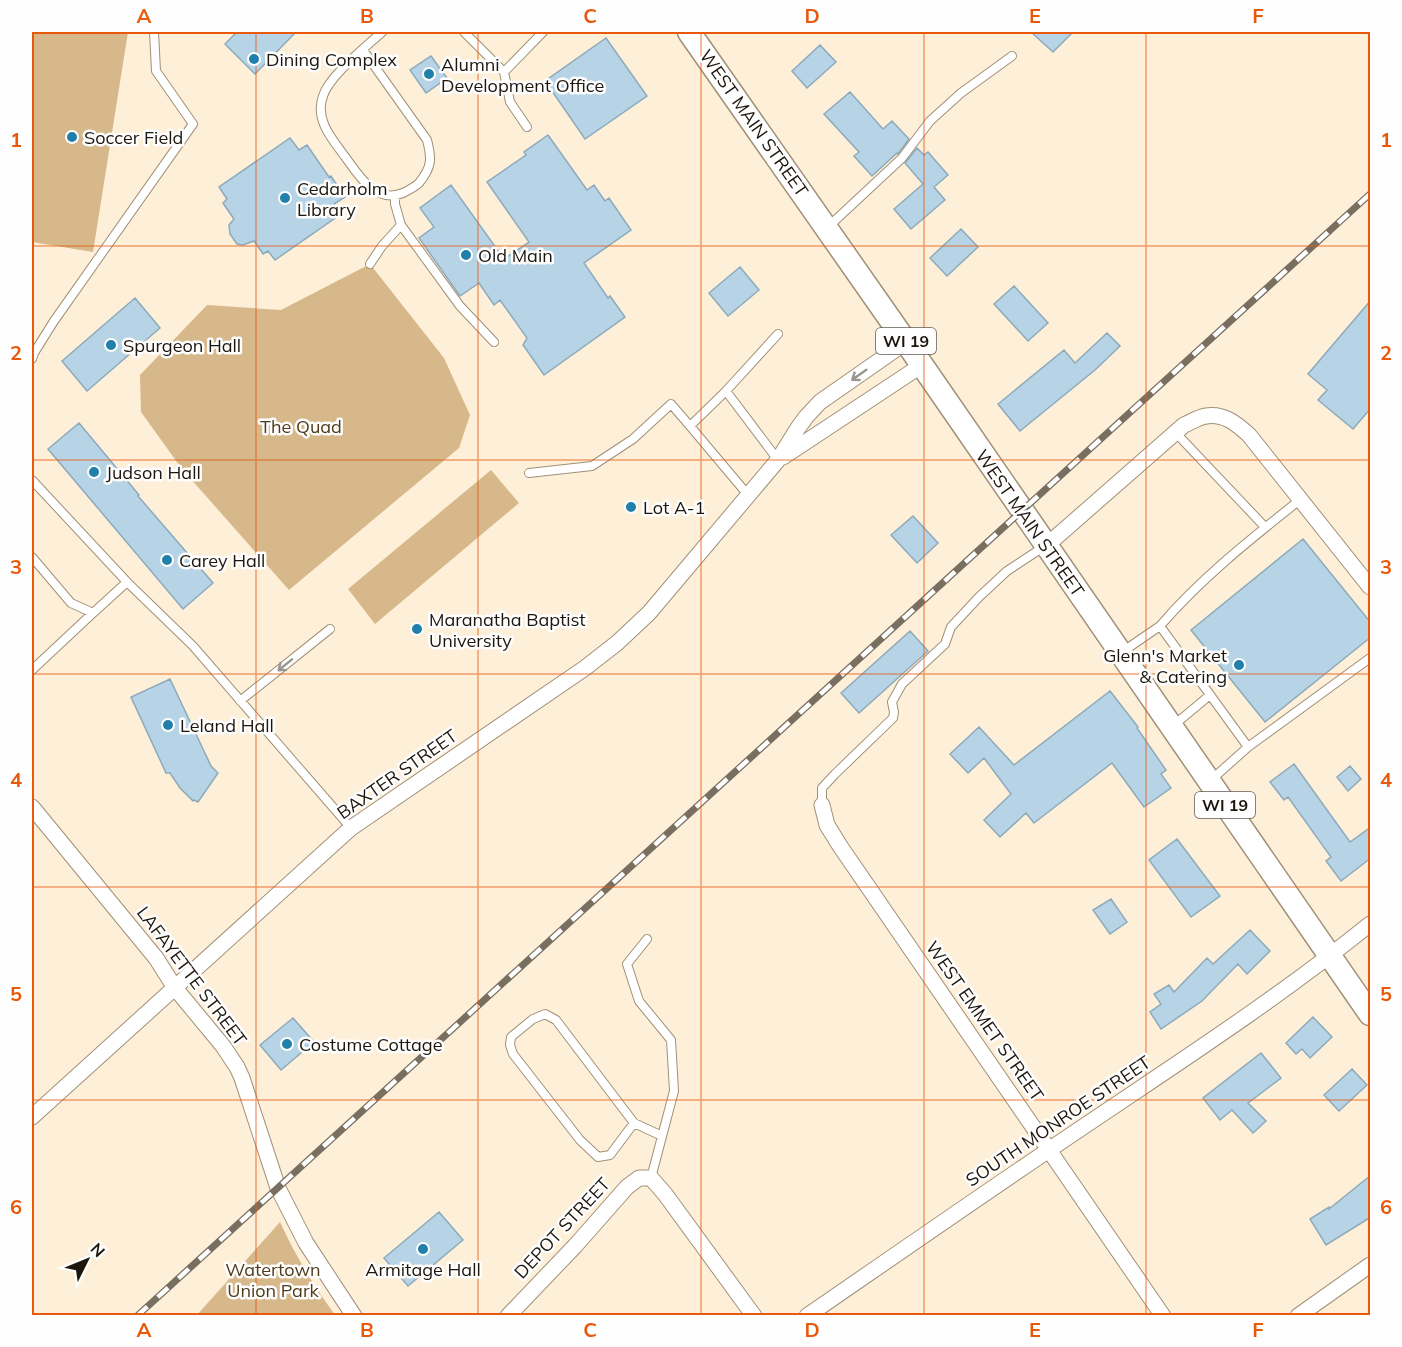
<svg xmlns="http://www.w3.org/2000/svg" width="1402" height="1347" font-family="Mulish,sans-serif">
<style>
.green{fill:#d7b88a}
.building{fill:#b6d4e6;stroke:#8daabb;stroke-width:1.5}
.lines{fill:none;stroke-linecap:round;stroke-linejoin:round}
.lane-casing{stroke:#a09077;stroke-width:10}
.street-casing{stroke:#a09077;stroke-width:17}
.primary-casing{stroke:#a09077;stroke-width:25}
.lane{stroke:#fff;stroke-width:8}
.street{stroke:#fff;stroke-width:15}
.primary{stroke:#fff;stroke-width:22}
.rail-casing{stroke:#796f61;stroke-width:7}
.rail{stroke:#fefefe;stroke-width:4.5;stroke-dasharray:14;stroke-linecap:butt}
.oneway{stroke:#999692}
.grid{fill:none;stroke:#e8590c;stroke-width:1.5;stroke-opacity:0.55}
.poi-dot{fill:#207fab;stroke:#fefefe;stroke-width:2}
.labels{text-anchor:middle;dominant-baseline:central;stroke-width:5;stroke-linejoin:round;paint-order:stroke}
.shield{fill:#fefefe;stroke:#605c55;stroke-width:1.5}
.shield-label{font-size:16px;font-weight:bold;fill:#1c160d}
.poi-label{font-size:18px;fill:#1c160d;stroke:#fefefe;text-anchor:start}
.street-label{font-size:18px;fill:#1c160d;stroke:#fefefe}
.park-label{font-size:18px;fill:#4f3b19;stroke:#fefefe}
.neatline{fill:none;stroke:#e8590c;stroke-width:2}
.grid-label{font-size:20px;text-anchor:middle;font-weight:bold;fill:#e8590c}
</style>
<rect width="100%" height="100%" fill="#feefd9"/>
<path class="green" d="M32,32H128L93,252L32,242Z
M370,264L444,358L470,415L459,448L289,590L182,469L141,412L140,375L207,305L281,310Z
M491,470L519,503L375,624L348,589Z
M280,1222C295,1255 314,1286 335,1315H197Z"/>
<path class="building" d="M237,32H296L255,74L225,44Z
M1031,32H1073L1053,52Z
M606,38L647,96L585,139L545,81Z
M820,45L836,62L807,88L792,71Z
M431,56L447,78L426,93L410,70Z
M850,92L883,129L892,121L909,139L898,154L897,153L872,176L854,156L859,152L824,114Z
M548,135L587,190L594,185L605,201L609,198L631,230L584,263L608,298L610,296L625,317L544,375L523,345L527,338L500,300L494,305L479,283L460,296L419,238L434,227L420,208L451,185L504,259L529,242L487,182L526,155L524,152Z
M290,138L299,150L307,145L329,177L331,176L345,197L334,204L341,214L275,260L268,251L263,254L254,241L243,245L237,244L230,234L229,225L234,219L223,203L227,199L219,187Z
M917,148L924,155L928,152L948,175L934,187L945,200L911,229L894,209L923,184L905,163Z
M961,229L978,247L947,276L930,258Z
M740,267L759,290L728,316L709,293Z
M1014,286L1048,323L1028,341L994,304Z
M135,298L160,328L87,391L62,361Z
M1371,300V408L1353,429L1318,400L1327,390L1308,374Z
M1107,333L1120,346L1095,370L1020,431L998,404L1064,350L1075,363Z
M79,423L139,495L138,496L213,583L183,609L48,449Z
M913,516L938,543L917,563L891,535Z
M1303,539L1371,623V637L1265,722L1191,630Z
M910,631L928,651L859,713L841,693Z
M170,679L211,766L218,773L198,802L194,800L193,801L180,788L170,773H166L131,697Z
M1110,691L1138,727L1137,728L1166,770L1161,774L1171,788L1144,807L1112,763L1034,823L1026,813L1000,837L984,820L1011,794L984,758L968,773L950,754L979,727L1014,765Z
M1294,764L1350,842L1371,827V858L1341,881L1326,861L1331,857L1288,797L1284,800L1270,782Z
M1350,766L1361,779L1348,791L1337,777Z
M1177,839L1220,896L1191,917L1149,860Z
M1111,899L1127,922L1110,934L1093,910Z
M1250,930L1270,951L1247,974L1238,964L1202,1001L1161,1029L1150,1012L1161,1004L1154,994L1169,985L1174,992L1207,958L1213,964Z
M1313,1017L1332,1037L1310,1058L1302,1049L1296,1054L1286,1043Z
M293,1018L314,1042L281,1070L260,1045Z
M1261,1053L1281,1078L1248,1103L1266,1121L1253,1133L1232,1110L1220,1120L1203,1098Z
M1352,1069L1367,1085L1339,1111L1324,1095Z
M1371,1175V1217L1326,1245L1310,1219L1329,1207V1209Z
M439,1212L463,1240L408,1286L384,1258Z"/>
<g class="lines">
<g class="lane-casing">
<path id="lane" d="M464,32L504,72L543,32
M363,50L427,140C432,159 432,167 419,183C415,187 409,190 403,193C376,204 359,176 346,158C333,140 314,120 323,96C329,76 366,47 382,32
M504,72L510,102L527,127
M395,196V204L401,225L460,306L494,342
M828,227L902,158L930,121L961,93L1012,56
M370,264L382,246L401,225
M32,359L34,353L54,321L193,124L156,71L154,32
M726,391L778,460
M690,426L748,495
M1175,432L1265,527
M529,473L592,466L633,439L671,404L690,426L726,391L778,334
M32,480L127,582L193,646L351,828
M32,557L71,603L93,613L127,582
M1160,626C1201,578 1252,538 1301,499
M1122,652L1160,626L1248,747L1211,780
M32,670L95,611
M240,701L330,629
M1174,725L1210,695
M1248,747L1370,658
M822,805V788L835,774L893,718L894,712L892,702L902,684L945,644L951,627L979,597L1007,571L1045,546
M647,939L627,964L639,1001L671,1040L674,1091L651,1178
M634,1123L610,1155L598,1157L580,1140L513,1054L510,1045L511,1037L533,1019L545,1014L556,1020L634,1123L662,1136"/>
</g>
<g class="street-casing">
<path id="street" d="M783,457L922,365
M1046,546L1184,425C1191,422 1199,417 1206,416C1224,413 1237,424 1249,435L1370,587
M822,805L827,825L840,846L1163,1316
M32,807L156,958L175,988L223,1046L237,1067L242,1078L278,1188L306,1243L354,1316
M32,1117L351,828L585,668L617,643L649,613L778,460L798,428L806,417L820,402L906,342
M508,1316L575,1246L627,1187L639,1178H651L665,1194L754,1316
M807,1316C897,1254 986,1192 1077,1131C1176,1064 1277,999 1370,924
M1298,1316L1370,1265"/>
</g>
<g class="primary-casing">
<path id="primary" d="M689,32L906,342L1370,1014"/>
</g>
<use href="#lane" class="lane"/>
<use href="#street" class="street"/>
<use href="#primary" class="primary"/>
<g class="rail-casing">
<path id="rail" d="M137,1316L1370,194"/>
</g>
<use href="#rail" class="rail"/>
</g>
<defs><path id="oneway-shaft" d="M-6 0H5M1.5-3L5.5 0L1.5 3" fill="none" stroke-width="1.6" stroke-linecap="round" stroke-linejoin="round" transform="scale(1.5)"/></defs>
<g class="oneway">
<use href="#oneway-shaft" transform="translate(859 375) rotate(145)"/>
<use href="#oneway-shaft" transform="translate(285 665) rotate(141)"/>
</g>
<path class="grid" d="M256,32V1316M478,32V1316M701,32V1316M924,32V1316M1146,32V1316M32,246H1370M32,460H1370M32,674H1370M32,887H1370M32,1100H1370"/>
<g class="poi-dot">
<circle cx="254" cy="59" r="6"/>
<circle cx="429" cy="74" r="6"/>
<circle cx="72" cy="137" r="6"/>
<circle cx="285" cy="198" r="6"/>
<circle cx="466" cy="255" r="6"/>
<circle cx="111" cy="345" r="6"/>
<circle cx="94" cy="472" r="6"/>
<circle cx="631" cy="507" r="6"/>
<circle cx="167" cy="560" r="6"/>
<circle cx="417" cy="629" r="6"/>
<circle cx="1239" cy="665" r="6"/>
<circle cx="168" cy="725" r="6"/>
<circle cx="287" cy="1044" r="6"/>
<circle cx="423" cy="1249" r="6"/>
</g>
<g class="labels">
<g class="shield">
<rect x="876" y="328" width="60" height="26" rx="4.5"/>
<rect x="1195" y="792" width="60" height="26" rx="4.5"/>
</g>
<g class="shield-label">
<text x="906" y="341">WI 19</text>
<text x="1225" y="805">WI 19</text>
</g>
<g class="poi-label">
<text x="266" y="59">Dining Complex</text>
<text x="441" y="64">Alumni<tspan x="441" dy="21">Development Office</tspan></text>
<text x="84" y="137">Soccer Field</text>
<text x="297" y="188">Cedarholm<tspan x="297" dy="21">Library</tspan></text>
<text x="478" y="255">Old Main</text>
<text x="123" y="345">Spurgeon Hall</text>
<text x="106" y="472">Judson Hall</text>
<text x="643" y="507">Lot A-1</text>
<text x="179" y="560">Carey Hall</text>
<text x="429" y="619">Maranatha Baptist<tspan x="429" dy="21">University</tspan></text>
<text x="1227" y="655" text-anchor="end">Glenn's Market<tspan x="1227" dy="21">&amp; Catering</tspan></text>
<text x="180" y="725">Leland Hall</text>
<text x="299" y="1044">Costume Cottage</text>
<text x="423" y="1269" text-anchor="middle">Armitage Hall</text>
</g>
<g class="street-label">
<text transform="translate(754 123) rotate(55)">WEST MAIN STREET</text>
<text transform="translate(1030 523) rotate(55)">WEST MAIN STREET</text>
<text transform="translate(397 774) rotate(-35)">BAXTER STREET</text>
<text transform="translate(192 976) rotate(53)">LAFAYETTE STREET</text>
<text transform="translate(985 1021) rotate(55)">WEST EMMET STREET</text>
<text transform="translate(1058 1121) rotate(-34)">SOUTH MONROE STREET</text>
<text transform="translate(562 1228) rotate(-47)">DEPOT STREET</text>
</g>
<g class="park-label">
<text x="301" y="426">The Quad</text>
<text x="273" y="1269">Watertown<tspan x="273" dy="21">Union Park</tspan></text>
</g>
</g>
<rect width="1402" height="1347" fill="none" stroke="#fefefe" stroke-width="66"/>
<g transform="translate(87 1260) rotate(47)" stroke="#fefefe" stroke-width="4.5" paint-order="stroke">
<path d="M0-4.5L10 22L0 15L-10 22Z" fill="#1c160d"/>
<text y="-9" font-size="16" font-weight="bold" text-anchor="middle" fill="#1c160d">N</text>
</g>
<rect x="33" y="33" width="1336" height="1281" class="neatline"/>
<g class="grid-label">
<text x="144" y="23">A</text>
<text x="367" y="23">B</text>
<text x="590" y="23">C</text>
<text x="812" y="23">D</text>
<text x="1035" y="23">E</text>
<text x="1258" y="23">F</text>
<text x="16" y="147">1</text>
<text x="1386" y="147">1</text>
<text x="16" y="360">2</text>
<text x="1386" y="360">2</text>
<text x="16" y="574">3</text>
<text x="1386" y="574">3</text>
<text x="16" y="787">4</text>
<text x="1386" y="787">4</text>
<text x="16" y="1001">5</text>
<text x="1386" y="1001">5</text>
<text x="16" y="1214">6</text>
<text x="1386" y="1214">6</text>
<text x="144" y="1337">A</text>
<text x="367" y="1337">B</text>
<text x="590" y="1337">C</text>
<text x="812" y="1337">D</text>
<text x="1035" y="1337">E</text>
<text x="1258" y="1337">F</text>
</g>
</svg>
